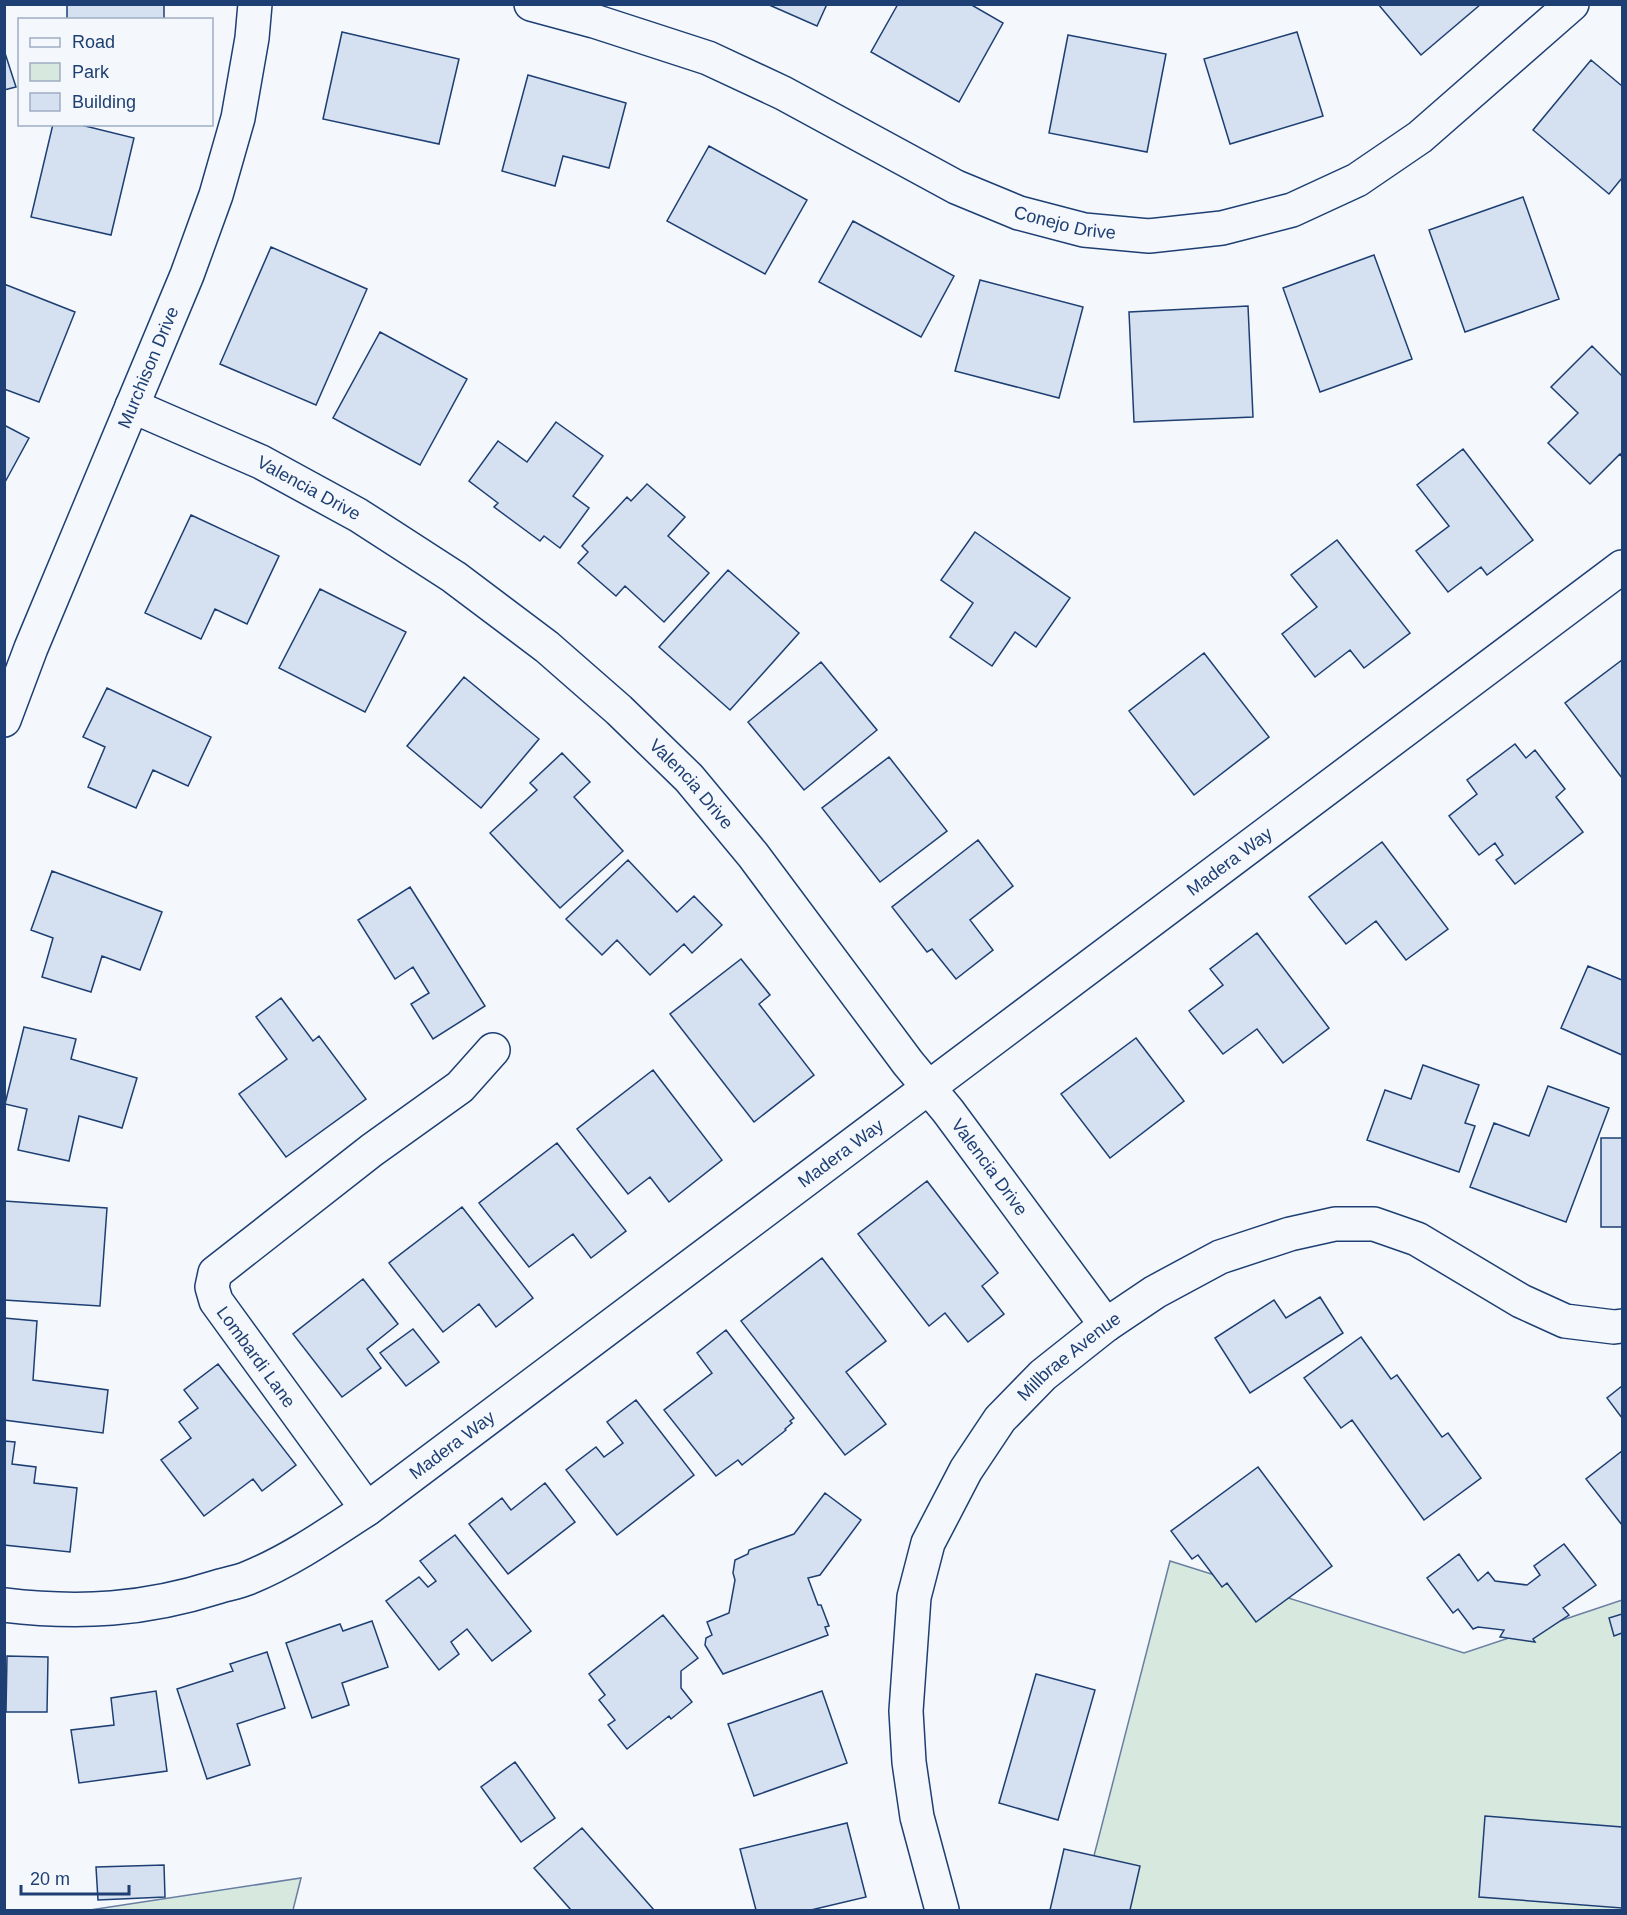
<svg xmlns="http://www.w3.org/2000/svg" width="1627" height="1915" font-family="Helvetica,sans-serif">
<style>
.green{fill:#d7e8df;stroke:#687fa3;stroke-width:1.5}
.building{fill:#d5e0f0;stroke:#1d3f73;stroke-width:1.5}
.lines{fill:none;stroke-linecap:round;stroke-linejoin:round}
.minor-casing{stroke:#1d3f73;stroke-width:36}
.minor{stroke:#f4f7fb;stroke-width:33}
.labels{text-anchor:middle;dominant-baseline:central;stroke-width:4.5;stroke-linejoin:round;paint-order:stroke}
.street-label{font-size:18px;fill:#1d3f73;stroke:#f4f7fb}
</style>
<rect width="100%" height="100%" fill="#f4f7fb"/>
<path class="green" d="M1170,1561L1464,1653L1622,1600V1910H1080Z
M301,1878L293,1910H90Z"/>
<path class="building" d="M164,4V20H67V5Z
M767,4H827L817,26Z
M898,4H970L1003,23L959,102L871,52Z
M1378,4H1481L1421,55Z
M342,32L459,59L439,144L323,119Z
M1297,32L1323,116L1230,144L1204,59Z
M1068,35L1166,54L1147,152L1049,133Z
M4,50L16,87L4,90Z
M1591,60L1622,86V178L1609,194L1533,130Z
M528,75L626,103L609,168L563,156L555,186L502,171Z
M53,124H77L134,138L111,235L31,217Z
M709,146L807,200L765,274L667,221Z
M1523,197L1559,299L1465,332L1429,230Z
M853,221L954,276L921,337L819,282Z
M271,247L367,289L316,405L220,364Z
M1374,255L1412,359L1320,392L1283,288Z
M980,280L1083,307L1059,398L955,371Z
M4,284L75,312L39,402L4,389Z
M1248,306L1253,417L1134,422L1129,312Z
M380,332L467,379L420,465L333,418Z
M1592,346L1622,376V457L1620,454L1590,484L1548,443L1578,413L1551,387Z
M556,422L603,456L573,496L589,508L560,548L544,536L540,541L494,507L498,503L469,481L498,441L527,462Z
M4,425L29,438L4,484Z
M1463,449L1533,540L1487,575L1481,567L1448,592L1416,551L1449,526L1417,485Z
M647,484L685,517L668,536L709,573L664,622L625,586L616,596L578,563L588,552L582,546L627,497L631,501Z
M191,515L279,556L247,624L215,609L201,639L145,613Z
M975,532L1070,598L1036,647L1015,632L992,666L950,637L973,603L941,580Z
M1337,540L1410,633L1364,668L1350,650L1315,677L1282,634L1317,607L1291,575Z
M728,570L799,633L730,710L659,647Z
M320,589L406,632L365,712L279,668Z
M1204,653L1269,737L1194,795L1129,711Z
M1622,660V778L1565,703Z
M821,662L877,730L804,790L748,722Z
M464,677L539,739L481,808L407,746Z
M107,688L211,737L188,786L153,770L136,808L88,787L105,747L83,737Z
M1515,744L1526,758L1535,750L1565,789L1556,797L1583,832L1515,884L1496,860L1503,855L1495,843L1479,855L1449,816L1477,794L1467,780Z
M562,753L590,782L574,797L623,851L560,908L490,833L537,790L530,783Z
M889,757L947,831L880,882L822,808Z
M978,840L1013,886L970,920L993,950L956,979L932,949L927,952L892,907Z
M1382,842L1448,929L1406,960L1376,921L1346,944L1309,897Z
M628,860L677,912L694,896L722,925L692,953L684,944L650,975L617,940L602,955L566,919Z
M52,871L162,912L140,970L102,956L91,992L42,977L53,938L31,930Z
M410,887L485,1006L433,1039L411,1004L429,993L413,967L395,979L358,920Z
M1257,933L1329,1028L1283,1063L1257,1029L1223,1054L1189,1011L1223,985L1210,969Z
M741,959L770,995L759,1004L814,1075L754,1122L670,1014Z
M1588,966L1622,980V1055L1561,1028Z
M281,998L313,1041L319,1036L366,1099L286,1157L239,1094L287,1059L256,1017Z
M24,1027L76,1039L71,1059L137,1078L122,1128L79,1116L69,1161L18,1150L27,1109L5,1104Z
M1136,1038L1184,1101L1110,1158L1061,1094Z
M1423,1065L1479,1085L1465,1123L1475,1126L1459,1172L1367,1140L1385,1090L1411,1099Z
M653,1070L722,1160L669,1202L650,1177L628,1194L577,1129Z
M1548,1086L1609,1108L1566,1222L1470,1187L1494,1123L1529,1136Z
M1601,1138H1622V1227H1601Z
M557,1143L626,1231L591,1258L573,1234L529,1267L479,1203Z
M927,1181L998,1273L982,1286L1004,1314L968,1342L945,1313L929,1326L858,1234Z
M4,1201L107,1208L100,1306L4,1300Z
M462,1207L533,1298L496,1327L479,1304L443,1332L389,1263Z
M822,1258L886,1341L846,1372L886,1424L845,1455L741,1321Z
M363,1279L398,1324L367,1349L381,1368L342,1397L293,1334Z
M1320,1297L1343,1333L1250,1393L1215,1338L1274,1300L1286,1318Z
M4,1318L37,1321L33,1380L108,1390L103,1433L4,1420Z
M413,1329L439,1362L406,1386L380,1353Z
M726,1330L794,1418L790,1421L792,1423L785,1429L786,1430L742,1465L738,1460L716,1476L664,1410L712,1373L697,1353Z
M1361,1337L1391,1379L1397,1375L1442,1437L1448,1433L1481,1478L1424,1520L1352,1420L1341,1428L1304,1378Z
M218,1364L296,1465L262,1491L253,1479L204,1516L161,1460L191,1438L179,1422L198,1408L184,1390Z
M1622,1386V1418L1607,1398Z
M636,1400L694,1475L617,1535L566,1470L596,1447L604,1457L623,1443L607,1422Z
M4,1441L15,1442L12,1464L36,1467L34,1483L77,1488L70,1552L4,1545Z
M1622,1451V1525L1586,1479Z
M1258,1467L1332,1566L1256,1622L1227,1583L1222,1587L1198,1555L1192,1559L1171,1531Z
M545,1483L575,1522L508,1574L469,1524L502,1498L511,1510Z
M825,1493L861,1520L820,1575L808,1578L818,1605H821L829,1626L825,1627L828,1635L723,1674L705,1645L706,1638L712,1635L707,1622L729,1613L735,1580L733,1573L735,1560L748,1554L749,1550L794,1534Z
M455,1535L531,1631L492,1661L467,1629L451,1642L459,1654L439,1670L386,1601L419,1577L428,1587L436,1581L420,1561Z
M1564,1544L1596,1585L1563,1608L1569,1615L1533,1639L1535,1642L1500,1637L1504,1630L1478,1627L1473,1629L1458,1609L1453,1613L1427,1578L1459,1554L1478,1581L1488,1572L1495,1581L1527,1585L1540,1575L1534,1566Z
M1622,1614V1633L1614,1636L1609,1618Z
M663,1615L698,1658L681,1671V1688L692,1702L671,1719L669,1716L627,1749L608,1725L615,1720L599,1700L605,1695L589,1674Z
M372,1621L388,1667L342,1683L349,1705L312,1718L286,1643L340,1624L343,1631Z
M267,1652L285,1708L237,1724L250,1765L207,1779L177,1689L233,1671L230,1664Z
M7,1656L48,1657L47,1712H6Z
M1036,1674L1095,1690L1058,1820L999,1803Z
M156,1691L167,1771L79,1783L71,1730L114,1725L111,1698Z
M822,1691L847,1763L754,1796L728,1724Z
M515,1762L555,1818L521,1842L481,1787Z
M1485,1816L1622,1827V1908L1479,1897Z
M847,1823L866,1897L811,1910H756L740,1849Z
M582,1828L654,1910H571L534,1868Z
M1064,1849L1140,1866L1130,1910H1050Z
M164,1865L165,1897L98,1900L96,1867Z"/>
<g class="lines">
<g class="minor-casing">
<g id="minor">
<path id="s1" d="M531,4L594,21L708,58L783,93L956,187L1019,213L1084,230L1149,236L1222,228L1292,210L1357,180L1420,137L1572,4"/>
<path id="s2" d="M132,406L261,462L358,515L454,577L547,647L619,710L689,778L753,855L908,1063L948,1111L1106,1325"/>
<path id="s3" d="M4,720L31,648L187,275L216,195L238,118L252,38L255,4"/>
<path d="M367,1509L216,1301L212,1287L215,1273L372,1150L460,1087L493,1050"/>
<path id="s4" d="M4,1605C80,1614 145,1610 217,1587C227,1584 238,1582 248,1578C290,1561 329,1534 367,1509L1622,567"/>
<path id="s5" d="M942,1910L917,1817L909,1762L906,1711L914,1597L928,1543L966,1470L1000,1419L1043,1375L1106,1325L1155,1292L1220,1257L1290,1234L1335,1224H1374L1417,1239L1521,1301L1565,1321L1614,1327L1622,1326"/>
</g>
</g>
<use href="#minor" class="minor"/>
</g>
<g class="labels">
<g class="street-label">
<text stroke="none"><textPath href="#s1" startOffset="580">Conejo Drive</textPath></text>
<text stroke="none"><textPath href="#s3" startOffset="381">Murchison Drive</textPath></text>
<text stroke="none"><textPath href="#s2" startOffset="195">Valencia Drive</textPath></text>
<text stroke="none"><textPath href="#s2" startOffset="681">Valencia Drive</textPath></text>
<text stroke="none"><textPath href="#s4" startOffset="1464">Madera Way</textPath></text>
<text stroke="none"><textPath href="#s4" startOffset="978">Madera Way</textPath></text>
<text stroke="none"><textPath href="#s2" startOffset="1167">Valencia Drive</textPath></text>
<text transform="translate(256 1357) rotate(54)">Lombardi Lane</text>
<text stroke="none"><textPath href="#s5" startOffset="610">Millbrae Avenue</textPath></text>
<text stroke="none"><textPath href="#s4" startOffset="492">Madera Way</textPath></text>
</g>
</g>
<rect width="1627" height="1915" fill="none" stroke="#1d3f73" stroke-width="12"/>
<rect x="18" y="18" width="195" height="108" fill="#f4f7fb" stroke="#9eadc5" stroke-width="1.5"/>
<rect x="30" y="38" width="30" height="9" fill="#f4f7fb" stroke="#9eadc5" stroke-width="1.5"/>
<text x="72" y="48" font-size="18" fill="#1d3f73">Road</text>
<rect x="30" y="63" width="30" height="18" fill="#d7e8df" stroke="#9eadc5" stroke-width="1.5"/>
<text x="72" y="78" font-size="18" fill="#1d3f73">Park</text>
<rect x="30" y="93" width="30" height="18" fill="#d5e0f0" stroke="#9eadc5" stroke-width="1.5"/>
<text x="72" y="108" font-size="18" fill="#1d3f73">Building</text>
<path d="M21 1885v9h108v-9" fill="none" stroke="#1d3f73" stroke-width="3"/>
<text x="30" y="1885" font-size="18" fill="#1d3f73" stroke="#f4f7fb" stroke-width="4.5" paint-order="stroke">20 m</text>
</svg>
